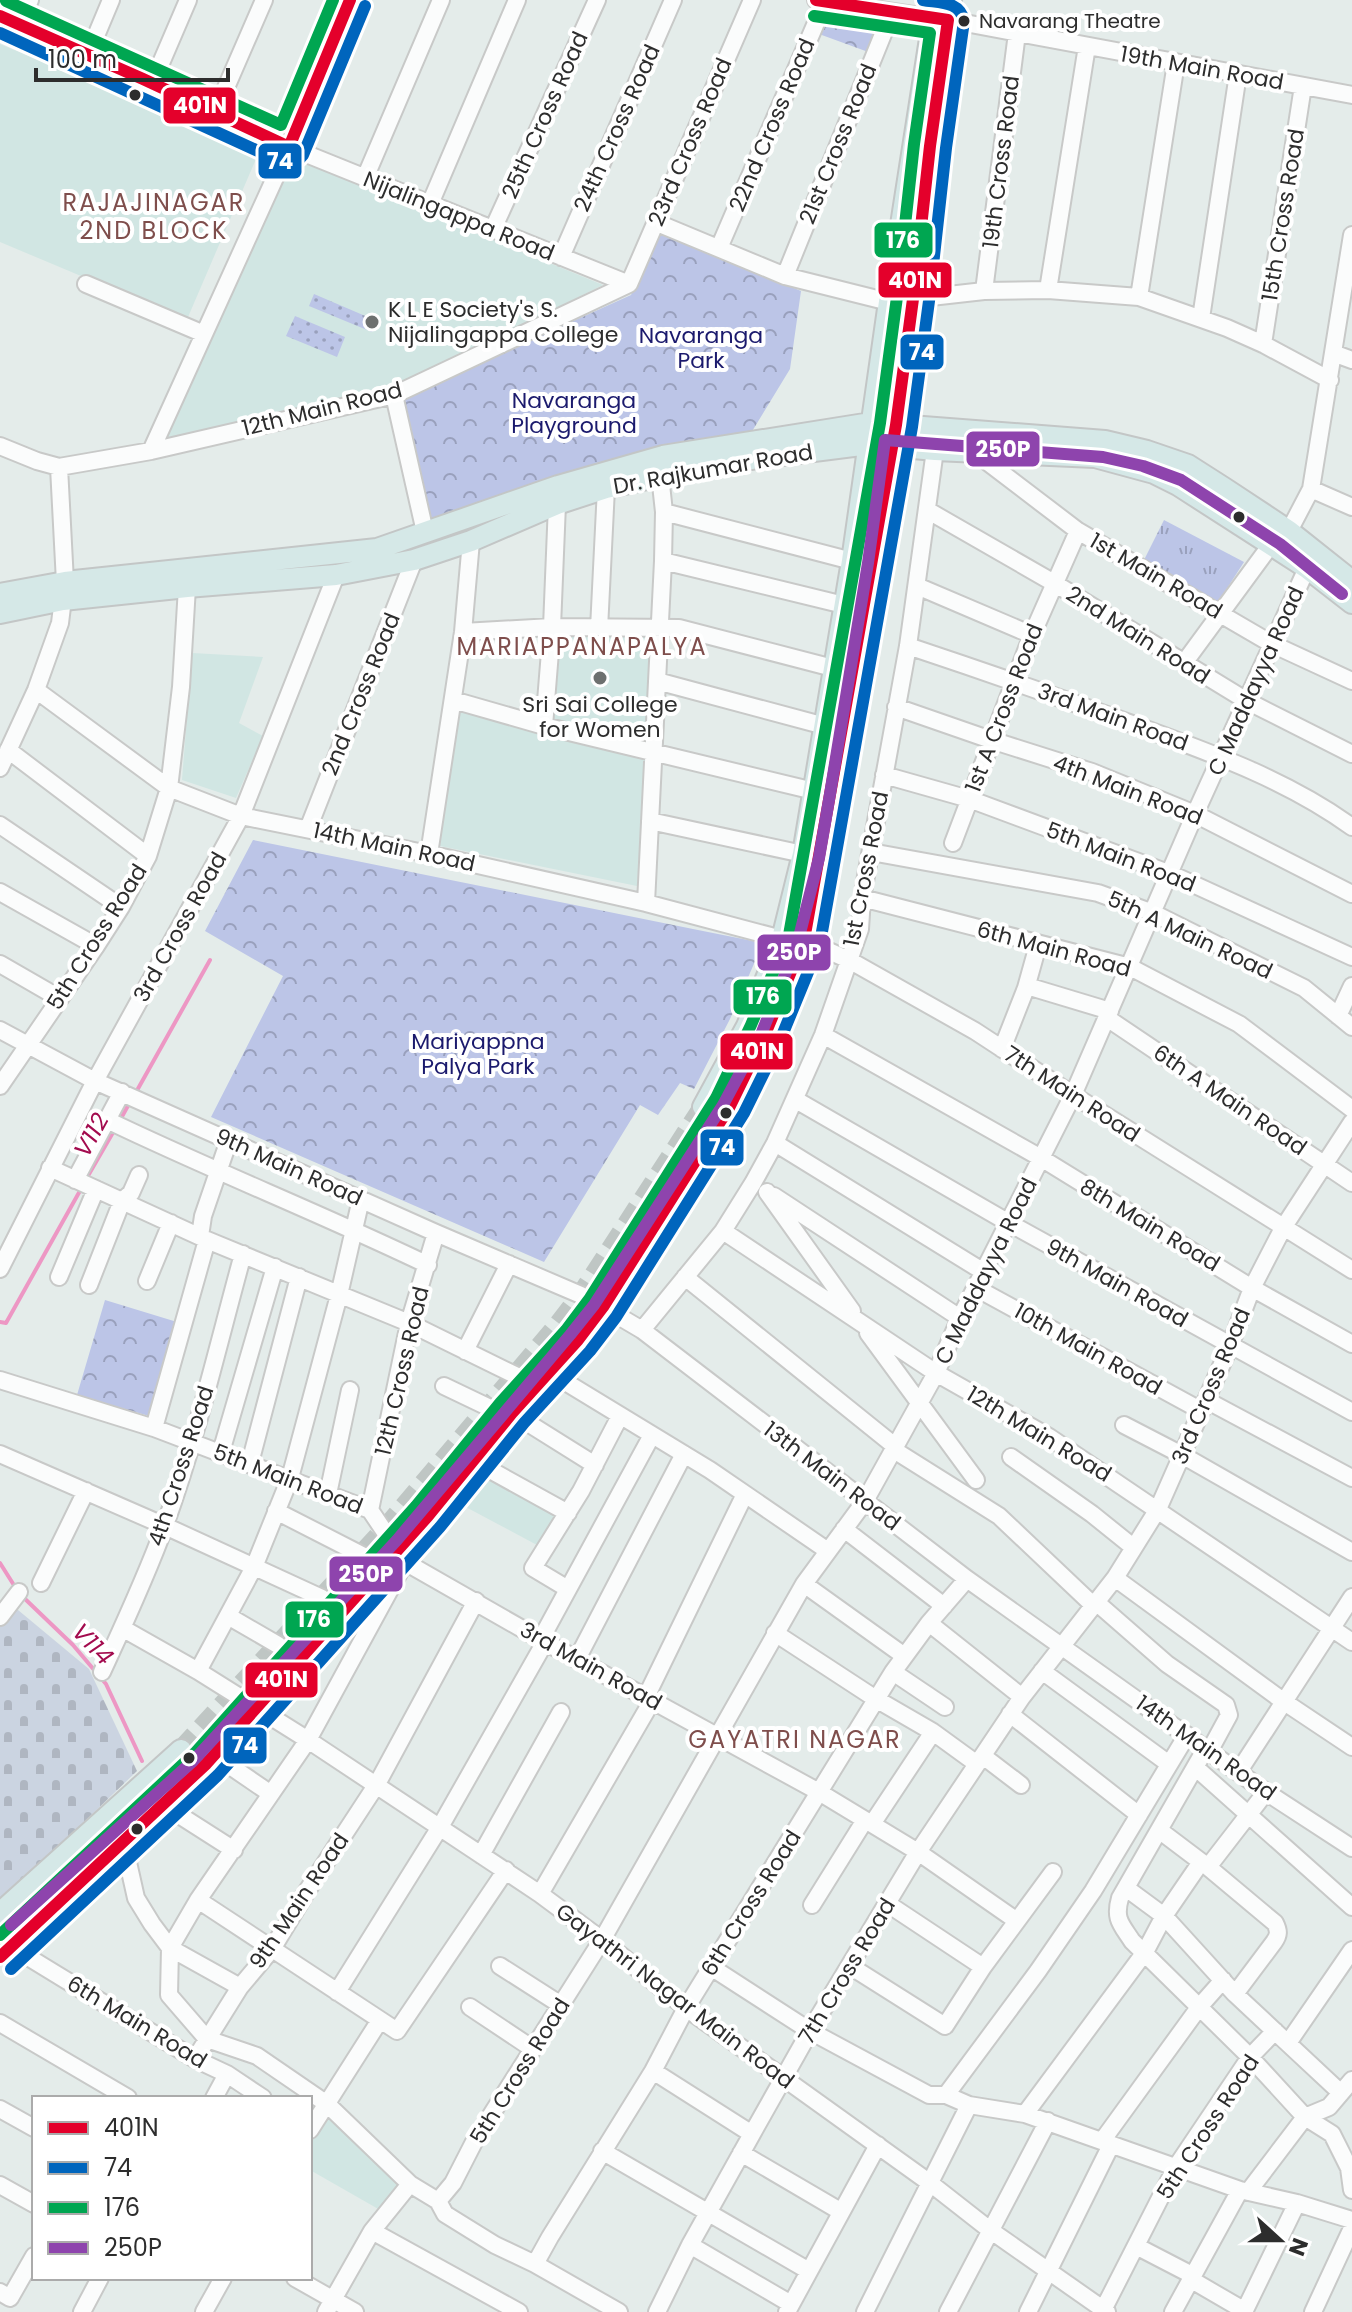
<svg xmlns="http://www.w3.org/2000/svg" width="1352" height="2312" font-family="Poppins,sans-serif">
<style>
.education{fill:#d1e6e3}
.grass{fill:url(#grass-tufts)}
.forest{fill:url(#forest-crowns)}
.cemetery{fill:url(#cemetery-stones)}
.garden{fill:url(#garden-dots)}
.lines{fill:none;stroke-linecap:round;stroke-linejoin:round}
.stream{stroke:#ed97c4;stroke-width:4}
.major-tunnel{stroke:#bfc6c4;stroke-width:20;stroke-dasharray:20 10;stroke-linecap:butt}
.minor-casing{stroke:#c8c9c8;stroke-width:20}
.major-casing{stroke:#c3c6c6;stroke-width:24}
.minor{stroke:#fbfcfc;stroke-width:16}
.major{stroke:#d5e8e7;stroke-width:20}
.bus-1-casing{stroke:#fff;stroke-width:18}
.bus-2-casing{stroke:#fff;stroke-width:18}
.bus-3-casing{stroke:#fff;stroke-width:18}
.bus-4-casing{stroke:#fff;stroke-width:18}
.bus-1{stroke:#e4002b;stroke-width:12}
.bus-2{stroke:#0065bd;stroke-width:12}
.bus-3{stroke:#00a651;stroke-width:12}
.bus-4{stroke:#8e44ad;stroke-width:12}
.bus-dot{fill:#2d2d2d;stroke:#fff;stroke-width:3}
.poi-dot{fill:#6d706f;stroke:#fff;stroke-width:3}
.labels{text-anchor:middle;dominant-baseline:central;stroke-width:8;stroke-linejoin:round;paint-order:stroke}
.bus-label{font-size:20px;fill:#2d2d2d;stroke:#fff;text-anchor:start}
.street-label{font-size:22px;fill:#2d2d2d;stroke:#fff}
.poi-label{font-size:22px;fill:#2d2d2d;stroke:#fff;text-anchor:start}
.park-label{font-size:22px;fill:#1b1a6d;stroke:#fff}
.neighbourhood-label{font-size:24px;letter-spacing:2px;fill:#7f4e4c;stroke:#fff}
.water-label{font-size:24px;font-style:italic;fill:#a30b4e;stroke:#fff}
.line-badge{stroke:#fff;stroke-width:3}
.badge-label{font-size:22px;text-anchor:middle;font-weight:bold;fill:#fff}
</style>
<defs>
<pattern id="grass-tufts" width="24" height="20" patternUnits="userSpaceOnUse" patternTransform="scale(2)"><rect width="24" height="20" fill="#bcc5e7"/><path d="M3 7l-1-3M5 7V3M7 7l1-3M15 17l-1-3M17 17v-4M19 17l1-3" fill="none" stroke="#99a0bc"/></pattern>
<pattern id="forest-crowns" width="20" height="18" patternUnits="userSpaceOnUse" patternTransform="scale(2)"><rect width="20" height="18" fill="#bcc5e7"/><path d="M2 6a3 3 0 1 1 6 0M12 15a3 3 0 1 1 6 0" fill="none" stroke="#99a0bc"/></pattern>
<pattern id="cemetery-stones" width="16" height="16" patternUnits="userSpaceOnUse" patternTransform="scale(2)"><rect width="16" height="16" fill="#cbd4e1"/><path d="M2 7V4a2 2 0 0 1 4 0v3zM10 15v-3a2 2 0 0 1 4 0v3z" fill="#afb6c1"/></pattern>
<pattern id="garden-dots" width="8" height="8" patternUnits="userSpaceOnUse" patternTransform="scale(2)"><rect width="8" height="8" fill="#bcc5e7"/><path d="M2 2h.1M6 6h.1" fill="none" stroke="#99a0bc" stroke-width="1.8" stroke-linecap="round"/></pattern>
</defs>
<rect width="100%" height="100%" fill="#e4ecea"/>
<path class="education" d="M0,44L259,152L182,331L78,285L81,276L0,242Z
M294,158L603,285L390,390L165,440Z
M555,630L651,634L645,743L549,723Z
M192,653L263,657L239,723L263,736L236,798L182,780Z
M460,706L646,756L637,886L440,846Z
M476,1466L556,1513L537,1545L447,1497Z
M328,2113L405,2182L387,2214L310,2170V2143Z"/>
<path class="grass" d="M1164,520L1244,562L1217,604L1144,560Z"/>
<path class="forest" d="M829,10L884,19L871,53L819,34Z
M660,232L801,291L790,369L751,433L430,524L401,399L631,295Z
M253,840L693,929L763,943L730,1019L694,1089L680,1083L658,1115L640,1105L544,1262L211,1117L283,976L205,931Z
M105,1300L177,1322L149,1416L77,1395Z"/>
<path class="cemetery" d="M12,1605L89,1669L137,1771L0,1903V1620Z"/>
<path class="garden" d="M314,294L377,321L372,332L309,306Z
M295,316L345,337L337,357L286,336Z"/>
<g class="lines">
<path class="stream" d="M135,1094L210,960
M119,1122L130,1102
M85,1181L115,1129
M0,1322L6,1323L81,1189
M0,1563L17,1590
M23,1597L73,1645L106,1684L142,1761"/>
<path class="major-tunnel" d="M181,1750L385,1529L558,1325L581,1295L703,1107
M0,1957L206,1764L428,1516L512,1413L578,1340L603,1307L723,1118L766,1032L804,940L892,446"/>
<g class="minor-casing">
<path id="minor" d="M816,0L965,23L1352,95
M0,16L143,79L289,147L629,284
M19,25L30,0
M88,55L111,0
M152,84L188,0
M215,113L264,0
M365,178L441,0
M430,204L517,0
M655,222L785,276L889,302
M493,229L597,0
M719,248L825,2
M561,257L673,0
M785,276L892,12
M86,284L204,334
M629,284L752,0
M1048,290L1087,46
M984,291L1017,33
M1139,297L1176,63
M913,299L984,291L1048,290L1139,297L1227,328L1263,344L1330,380
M1201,318L1238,74
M1263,344L1303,86
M1333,353L1352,360
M394,395L425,532
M0,446L37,461L59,467L151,451L394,395L629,284
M151,451L289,147L350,0
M973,451L1078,531L1272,644L1352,681
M1311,489L1352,507
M927,510L1054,583L1247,701L1352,754
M664,512L852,561
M663,561L844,605
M917,586L1032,635
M599,629L606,488
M463,632L552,627L679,628L833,668
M908,646C983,671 1058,697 1132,724C1208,752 1286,779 1352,827
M1184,663L1270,546L1289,531L1311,489L1352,235
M657,681L825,726
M36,690L169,788L241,816L429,854L646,903L782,939L804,940L849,960L975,1031L1073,1095L1352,1270
M453,700L544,726L814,791
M896,707L991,740L1092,772L1195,814L1352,894
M544,726L552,627L557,504
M8,750L148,856
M0,768L36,690L60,623L65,582L59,467
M884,775L969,799L1171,874L1352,957
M650,821L803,854
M0,825L121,907
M308,829L414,560
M953,843L1032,635L1078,531
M871,852L1098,893L1153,913L1304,988L1352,1027
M429,854L463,632L471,541
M0,892L96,946
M862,898L1130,967L1239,1024L1352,1109
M646,903L663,561L664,512L659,466
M0,964L59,998
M1027,986L1110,1011
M1338,1016L1352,986
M1107,1018L1352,1183
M0,1030L95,1081L436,1233L581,1295
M823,1035L1041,1158L1252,1288L1352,1344
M1002,1049L1026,988L1038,945
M0,1086L96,946L121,907L148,856L169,788L181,687L187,587
M796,1100L1009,1223L1352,1412
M107,1120C213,1171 322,1214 428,1265
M775,1143L984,1272
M50,1168L207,1240L409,1323L517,1376
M75,1180L122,1092
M767,1192L852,1311
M774,1196L960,1318
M723,1231L936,1373L1049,1437L1352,1642
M200,1236L203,1216L229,1140
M0,1269L95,1081L241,816L336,575
M59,1277L96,1189
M685,1277L896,1447
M147,1281L171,1223
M89,1285L122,1201L131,1193L139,1175
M976,1288L1200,1410
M603,1307L642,1330L967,1579L1266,1792L1352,1848
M642,1330L723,1231L753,1183L775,1143L823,1035L860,929L862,898L908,646L935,450
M868,1333L976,1480
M465,1351L509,1264
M549,1372L710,1470L828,1551
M0,1380L154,1428L370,1510L405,1562L308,1740L198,1900L170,1948
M444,1386L490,1408
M1206,1400L1352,1478
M512,1413L595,1465
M1124,1425L1182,1455L1352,1552
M154,1428L207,1240
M894,1450L999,1516L1093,1605
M221,1452L275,1267
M0,1454L165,1526L322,1598
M1011,1457L1092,1514L1133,1547
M472,1460L568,1513
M250,1463L299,1277
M328,1494L350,1390
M370,1510L409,1323L436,1233
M276,1511L362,1555
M844,1529L944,1606
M405,1562L545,1642L819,1792L918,1852L1017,1921
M1115,1578L1283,1701L1352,1747
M41,1583L86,1491
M804,1584L903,1655
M568,1589L533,1568L581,1491L620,1416
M1096,1602L1167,1664L1226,1705L1229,1715L1210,1750
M228,1616L278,1645
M0,1617L19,1592
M929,1623L1022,1697
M122,1628L198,1671L308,1740L540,1894L602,1940L686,2008L930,2183L990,2230L1107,2312
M775,1633L876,1699L933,1732L872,1824
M541,1639L652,1435
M577,1659L684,1454
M198,1671L254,1567L290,1478L339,1295L361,1199
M1042,1671L1169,1764
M102,1672C124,1624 147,1575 165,1525C197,1437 218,1345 243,1254
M893,1672L945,1707
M646,1697L745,1494
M1010,1714L1139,1815
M933,1732L977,1764
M1206,1748L1120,1898C1114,1919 1121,1924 1132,1941L1250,2057L1305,2117L1332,2134L1349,2168L1352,2190
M214,1755L271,1794
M983,1756L1021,1785
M1195,1767L1352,1907
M1239,1771L1352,1597
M162,1804L234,1850
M1159,1830L1208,1867L1275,1923C1279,1931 1279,1935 1274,1942L1235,1994
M123,1840L136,1898L152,1924L170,1948L169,1995L207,2039L257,2056L327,2104L410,2184L438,2201L445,2214L495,2245L535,2264
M481,1855L561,1712
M1208,1867L1266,1792
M1126,1888L1164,1916L1235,1994L1341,2093
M540,1894L652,1701
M198,1900L397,2031L506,1870
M888,1904L983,1967L1053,1872
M812,1905L865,1820
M10,1946L195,2059L227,2074L263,2098
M170,1948L240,1987
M500,1966L561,2005
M850,1966L945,2026L983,1967
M711,1967L810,2031L929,2095H946L969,2105L1025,2114L1240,2190L1297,2203L1352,2220
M337,1992L440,1827L545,1642
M470,2007L533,2049
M0,2023L128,2098
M1288,2043L1352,1950
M195,2059L240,1987L272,1949L307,1891L377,1784L476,1601
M653,2071L752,2134
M946,2095L1038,1971L1093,1891L1187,1735
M214,2098L227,2074
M0,2109L34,2128
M1025,2114L1145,1952L1164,1916L1201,1862
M310,2130L380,2020
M1102,2141L1200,2006L1223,1980
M602,2151L809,2271
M741,2153L840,2211
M0,2185L34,2204
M1248,2192L1305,2117L1329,2107L1352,2080
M438,2201L453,2183L474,2142L602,1940L804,1584L865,1501L936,1373L960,1318L1073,1095L1195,814L1307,568
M372,2231L519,2312
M690,2245L791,2304
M1136,2246L1192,2275
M295,2278L355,2312
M1190,2279L1245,2311
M0,2292L10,2298L34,2256
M82,2312L100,2278
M204,2312L223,2278
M326,2312L372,2231L410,2184
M619,2312L535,2264L550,2237L653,2071L686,2008L893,1672L929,1623L967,1579
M657,2312L690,2245L752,2134L810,2031L918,1852L1022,1697L1115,1578L1158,1509L1230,1346L1252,1288L1283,1228L1352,1122
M787,2312L878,2145
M865,2312L969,2105
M948,2312L1048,2121
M1028,2312L1111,2145
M1102,2312L1176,2167L1250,2057L1275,2031
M1173,2312L1240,2190
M1244,2312L1297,2203
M1313,2312L1352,2228"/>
</g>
<g class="major-casing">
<path id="major" d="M893,438L913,299L930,146L951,0
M0,594L65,582L377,549L558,486L663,456L871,423L1105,441L1147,451L1188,465L1224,488L1289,531L1352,581
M0,613L63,600L187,587L336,575L414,560L471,541L557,504L606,488L719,463L869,444L935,450L1095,457L1154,473L1178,485L1307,568L1352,603
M703,1107L747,1026L782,939L803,854L852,561L889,302L936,0
M112,1812L132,1832
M0,1913L181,1750"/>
</g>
<use href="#minor" class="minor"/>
<use href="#major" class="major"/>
<g class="bus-1-casing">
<path id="bus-1" d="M0,16L143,79L289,147
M289,147L350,0
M0,1957L206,1764L428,1516L512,1413L578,1340L603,1307L730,1106L766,1032L804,940L896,425L913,299L930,146L948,20L816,0"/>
</g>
<g class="bus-2-casing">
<path id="bus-2" d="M0,33L282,162C291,164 298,162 303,155L365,6
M11,1969L218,1775L440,1527L524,1423L590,1351L616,1317L744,1113L781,1038L820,943L912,427L929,301L946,148L964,21C960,1 940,3 923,0"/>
</g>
<g class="bus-3-casing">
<path id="bus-3" d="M6,1L281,125L333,0
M0,1935L195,1753L416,1506L500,1403L566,1330L590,1298L716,1098L751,1025L789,935L880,423L897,297L914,144L930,33L814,16"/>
</g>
<g class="bus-4-casing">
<path id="bus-4" d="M11,1925L193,1761L397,1540L570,1335L594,1305L723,1105L762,1032L797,945L819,858L830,794L868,563L885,440L1103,457L1143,466L1181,480L1280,544L1342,594"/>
</g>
<use href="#bus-1" class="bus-1"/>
<use href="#bus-2" class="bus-2"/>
<use href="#bus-3" class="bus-3"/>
<use href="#bus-4" class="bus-4"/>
</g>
<g class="bus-dot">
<circle cx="964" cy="21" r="7"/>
<circle cx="135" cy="95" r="7"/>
<circle cx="1239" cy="517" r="7"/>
<circle cx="726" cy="1113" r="7"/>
<circle cx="189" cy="1758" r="7"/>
<circle cx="137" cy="1829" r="7"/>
</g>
<g class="poi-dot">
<circle cx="372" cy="322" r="8"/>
<circle cx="600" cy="678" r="8"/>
</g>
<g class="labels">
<g class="bus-label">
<text x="979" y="21">Navarang Theatre</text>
</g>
<g class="street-label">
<text transform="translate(1202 68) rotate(10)">19th Main Road</text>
<text transform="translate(545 115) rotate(-66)">25th Cross Road</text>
<text transform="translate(772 125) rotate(-67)">22nd Cross Road</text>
<text transform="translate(617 128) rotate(-66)">24th Cross Road</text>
<text transform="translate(690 142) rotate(-67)">23rd Cross Road</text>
<text transform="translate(838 144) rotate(-68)">21st Cross Road</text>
<text transform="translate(1001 162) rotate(-83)">19th Cross Road</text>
<text transform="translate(1283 215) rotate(-81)">15th Cross Road</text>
<text transform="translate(459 216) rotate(22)">Nijalingappa Road</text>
<text transform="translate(322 409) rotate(-14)">12th Main Road</text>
<text transform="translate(713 469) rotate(-10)">Dr. Rajkumar Road</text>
<text transform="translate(1156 576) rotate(30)">1st Main Road</text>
<text transform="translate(1138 635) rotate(32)">2nd Main Road</text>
<text transform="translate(1256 681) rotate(-66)">C Maddayya Road</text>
<text transform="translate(361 694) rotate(-68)">2nd Cross Road</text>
<text transform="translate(1004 708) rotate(-69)">1st A Cross Road</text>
<text transform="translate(1113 717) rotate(20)">3rd Main Road</text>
<text transform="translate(1128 790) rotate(21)">4th Main Road</text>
<text transform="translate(394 847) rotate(12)">14th Main Road</text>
<text transform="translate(1121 857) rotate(21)">5th Main Road</text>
<text transform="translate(866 869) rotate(-79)">1st Cross Road</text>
<text transform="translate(180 927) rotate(-61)">3rd Cross Road</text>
<text transform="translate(1190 935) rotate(25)">5th A Main Road</text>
<text transform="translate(97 937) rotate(-58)">5th Cross Road</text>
<text transform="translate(1054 949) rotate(15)">6th Main Road</text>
<text transform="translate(1072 1094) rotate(33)">7th Main Road</text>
<text transform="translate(1230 1100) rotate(34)">6th A Main Road</text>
<text transform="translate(289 1167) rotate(24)">9th Main Road</text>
<text transform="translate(1150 1225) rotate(31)">8th Main Road</text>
<text transform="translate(986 1271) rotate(-64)">C Maddayya Road</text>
<text transform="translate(1117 1283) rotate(29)">9th Main Road</text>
<text transform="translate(1088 1349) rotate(29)">10th Main Road</text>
<text transform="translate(402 1371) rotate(-77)">12th Cross Road</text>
<text transform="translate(1211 1386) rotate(-67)">3rd Cross Road</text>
<text transform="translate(1039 1434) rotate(31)">12th Main Road</text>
<text transform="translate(181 1466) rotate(-72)">4th Cross Road</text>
<text transform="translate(832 1476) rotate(37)">13th Main Road</text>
<text transform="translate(288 1479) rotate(21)">5th Main Road</text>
<text transform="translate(591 1666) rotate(29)">3rd Main Road</text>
<text transform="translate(1206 1748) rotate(35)">14th Main Road</text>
<text transform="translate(299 1901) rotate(-56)">9th Main Road</text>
<text transform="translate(751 1903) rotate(-58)">6th Cross Road</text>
<text transform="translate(847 1971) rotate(-59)">7th Cross Road</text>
<text transform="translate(675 1996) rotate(37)">Gayathri Nagar Main Road</text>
<text transform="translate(137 2022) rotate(31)">6th Main Road</text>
<text transform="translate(520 2071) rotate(-58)">5th Cross Road</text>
<text transform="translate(1208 2127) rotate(-57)">5th Cross Road</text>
</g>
<g class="poi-label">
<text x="388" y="309">K L E Society's S.<tspan x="388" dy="25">Nijalingappa College</tspan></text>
<text x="600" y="704" text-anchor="middle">Sri Sai College<tspan x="600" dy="25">for Women</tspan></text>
</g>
<g class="park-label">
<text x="701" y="335">Navaranga<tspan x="701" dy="25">Park</tspan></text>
<text x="574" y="400">Navaranga<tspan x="574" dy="25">Playground</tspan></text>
<text x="478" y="1041">Mariyappna<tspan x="478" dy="25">Palya Park</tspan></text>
</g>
<g class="neighbourhood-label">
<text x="154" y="202">RAJAJINAGAR<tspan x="154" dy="28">2ND BLOCK</tspan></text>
<text x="582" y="646">MARIAPPANAPALYA</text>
<text x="795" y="1739">GAYATRI NAGAR</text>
</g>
<g class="water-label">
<text transform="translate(91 1135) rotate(-61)">V112</text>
<text transform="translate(93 1644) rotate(46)">V114</text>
</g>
</g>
<g class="line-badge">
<rect x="162" y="86" width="75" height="39" rx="8" fill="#e4002b"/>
<rect x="257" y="142" width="46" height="38" rx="8" fill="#0065bd"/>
<rect x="873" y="221" width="61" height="38" rx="8" fill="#00a651"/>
<rect x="877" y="261" width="76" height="38" rx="8" fill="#e4002b"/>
<rect x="899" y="333" width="46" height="38" rx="8" fill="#0065bd"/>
<rect x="965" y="430" width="76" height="38" rx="8" fill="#8e44ad"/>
<rect x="756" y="933" width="76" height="39" rx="8" fill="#8e44ad"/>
<rect x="732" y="978" width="61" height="38" rx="8" fill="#00a651"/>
<rect x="719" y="1032" width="75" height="39" rx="8" fill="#e4002b"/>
<rect x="699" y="1128" width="46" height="39" rx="8" fill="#0065bd"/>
<rect x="328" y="1555" width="76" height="38" rx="8" fill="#8e44ad"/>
<rect x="284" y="1600" width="61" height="39" rx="8" fill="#00a651"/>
<rect x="244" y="1661" width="75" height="38" rx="8" fill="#e4002b"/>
<rect x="222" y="1726" width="46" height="39" rx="8" fill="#0065bd"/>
</g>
<g class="badge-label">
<text x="200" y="113">401N</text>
<text x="280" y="169">74</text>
<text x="903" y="248">176</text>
<text x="915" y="288">401N</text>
<text x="922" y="360">74</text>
<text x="1003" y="457">250P</text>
<text x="794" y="960">250P</text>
<text x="763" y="1004">176</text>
<text x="757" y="1059">401N</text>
<text x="722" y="1155">74</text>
<text x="366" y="1582">250P</text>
<text x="314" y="1627">176</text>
<text x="281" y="1687">401N</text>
<text x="245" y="1753">74</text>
</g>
<rect x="32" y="2096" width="280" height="184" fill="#ffffff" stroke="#ababab" stroke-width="2"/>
<rect x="48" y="2122" width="40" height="12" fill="#e4002b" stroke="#ababab" stroke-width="2"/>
<text x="104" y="2136" font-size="24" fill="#2d2d2d">401N</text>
<rect x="48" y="2162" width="40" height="12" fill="#0065bd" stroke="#ababab" stroke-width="2"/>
<text x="104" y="2176" font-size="24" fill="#2d2d2d">74</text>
<rect x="48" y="2202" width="40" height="12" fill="#00a651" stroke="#ababab" stroke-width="2"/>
<text x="104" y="2216" font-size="24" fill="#2d2d2d">176</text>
<rect x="48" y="2242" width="40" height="12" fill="#8e44ad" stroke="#ababab" stroke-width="2"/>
<text x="104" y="2256" font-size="24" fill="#2d2d2d">250P</text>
<g transform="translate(1280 2240) rotate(111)" stroke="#ffffff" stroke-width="6" paint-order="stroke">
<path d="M0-6L14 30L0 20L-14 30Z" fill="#2d2d2d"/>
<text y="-12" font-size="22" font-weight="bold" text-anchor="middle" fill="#2d2d2d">N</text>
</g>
<path d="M36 68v12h192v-12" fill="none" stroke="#2d2d2d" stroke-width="4"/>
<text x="48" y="68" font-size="24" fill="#2d2d2d" stroke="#ffffff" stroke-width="6" paint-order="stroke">100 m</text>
</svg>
